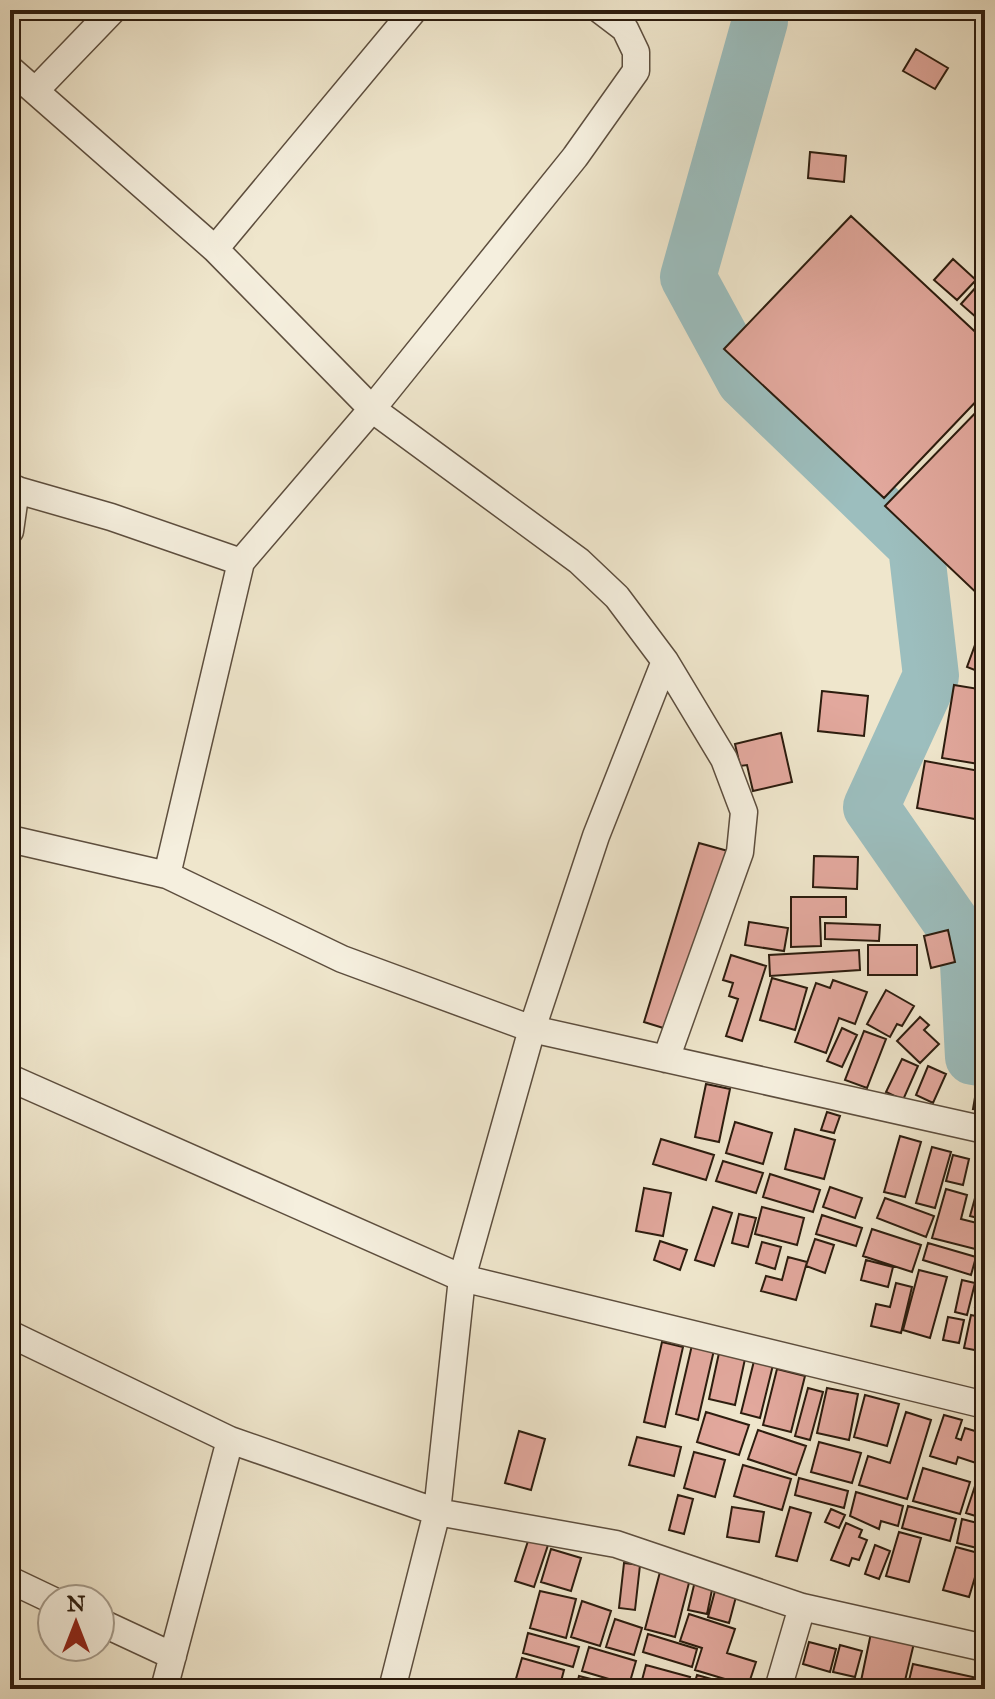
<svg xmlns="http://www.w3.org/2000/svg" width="995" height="1699" font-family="'IM FELL Great Primer',serif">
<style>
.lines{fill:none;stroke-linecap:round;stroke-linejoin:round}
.river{stroke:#9cbebe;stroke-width:56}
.building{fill:#e2a89d;stroke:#2c1c0e;stroke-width:2}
.lane-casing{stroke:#5d4e3e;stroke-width:17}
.street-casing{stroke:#5d4e3e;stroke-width:29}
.lane{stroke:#f5efde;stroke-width:14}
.street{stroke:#f5efde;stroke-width:26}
</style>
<rect width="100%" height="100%" fill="#efe6cc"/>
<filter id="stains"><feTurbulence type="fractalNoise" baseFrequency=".0025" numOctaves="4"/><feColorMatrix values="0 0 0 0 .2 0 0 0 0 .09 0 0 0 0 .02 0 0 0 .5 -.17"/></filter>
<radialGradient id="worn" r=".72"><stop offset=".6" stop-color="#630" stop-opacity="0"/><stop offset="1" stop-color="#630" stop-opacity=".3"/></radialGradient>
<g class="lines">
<path class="river" d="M760,10V21L688,277L744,380L916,546L931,676L871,807L967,945L973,1057L985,1059"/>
</g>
<path class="building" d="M916,49L948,68L935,89L903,71Z
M810,152L846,156L844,182L808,178Z
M851,216L985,341V392L884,498L724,349Z
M953,259L976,280L957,300L934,280Z
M985,277V325L961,304Z
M985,403V601L885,506Z
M979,634L985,636V674L967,667Z
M954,685L985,690V765L942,758Z
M822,691L868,696L864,736L818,731Z
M781,733L792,782L753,791L747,765L740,766L735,744Z
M925,761L985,772V821L917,808Z
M699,843L728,851L673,1031L644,1022Z
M814,856L858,857L857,889L813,887Z
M791,897H846V917H820L821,946L791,947Z
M749,922L788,928L784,951L745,945Z
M825,923L880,925L879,941L825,939Z
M948,930L955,962L931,968L924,936Z
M868,945H917V975H868Z
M859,950L860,970L770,976L769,955Z
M731,955L766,966L742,1041L726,1036L738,999L729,996L733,983L723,980Z
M772,978L807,988L795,1030L760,1020Z
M833,980L867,992L855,1024L839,1018L826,1053L795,1042L816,983L830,988Z
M886,990L914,1006L902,1026L897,1024L890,1037L867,1024Z
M920,1017L929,1025L924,1030L939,1044L920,1063L897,1041Z
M842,1028L857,1035L842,1067L827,1061Z
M864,1031L886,1039L867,1088L845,1080Z
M902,1059L918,1066L903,1100L886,1092Z
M928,1066L946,1074L933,1103L916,1095Z
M979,1074L985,1075V1110L973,1109Z
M706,1084L730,1089L719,1142L695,1137Z
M827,1112L840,1116L834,1133L821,1130Z
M735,1122L772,1133L763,1164L726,1153Z
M795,1129L835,1140L824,1179L785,1169Z
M900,1136L921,1142L905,1197L884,1192Z
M661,1139L714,1155L706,1180L653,1164Z
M932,1147L951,1152L935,1208L916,1203Z
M953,1155L969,1159L963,1185L946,1181Z
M723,1161L763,1173L756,1193L716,1181Z
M985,1162V1220L970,1216Z
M770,1174L820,1190L813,1212L763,1197Z
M830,1187L862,1198L855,1218L823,1207Z
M644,1188L671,1193L663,1236L636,1231Z
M946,1189L967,1195L961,1219L985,1225L983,1251L932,1238Z
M885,1198L934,1216L926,1237L877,1218Z
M713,1207L732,1213L714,1266L695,1260Z
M762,1207L804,1218L797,1245L755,1234Z
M739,1214L756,1218L748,1247L732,1243Z
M822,1215L862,1228L856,1246L816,1234Z
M872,1229L921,1245L912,1272L863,1256Z
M815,1239L834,1245L825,1273L806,1266Z
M660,1241L687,1250L680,1270L654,1260Z
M762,1242L781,1247L775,1269L756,1263Z
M928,1243L976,1257L971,1275L923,1260Z
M788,1257L807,1262L796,1300L761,1291L766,1276L782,1280Z
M866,1260L893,1267L888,1287L861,1280Z
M985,1269V1310L975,1307Z
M919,1270L947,1277L930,1338L903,1330Z
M962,1280L975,1283L967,1315L955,1312Z
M896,1283L912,1287L901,1333L871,1326L876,1304L890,1307Z
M971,1315L985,1318V1352L964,1348Z
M948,1317L964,1320L959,1343L943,1340Z
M662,1342L683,1347L665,1427L644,1422Z
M692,1345L714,1350L698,1420L676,1414Z
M719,1353L745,1359L735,1405L709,1399Z
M754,1361L773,1365L760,1418L741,1413Z
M777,1369L805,1376L791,1432L763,1425Z
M808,1388L823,1392L810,1440L795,1436Z
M827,1388L858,1394L849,1440L817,1433Z
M865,1395L899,1404L887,1446L854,1437Z
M706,1412L749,1425L739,1455L697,1442Z
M906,1412L931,1420L907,1499L859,1485L868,1456L890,1463Z
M944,1415L962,1420L956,1438L961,1440L965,1428L985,1434L976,1463L958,1457L956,1464L930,1456Z
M758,1430L806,1446L796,1475L748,1459Z
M519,1431L545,1439L531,1490L505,1483Z
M637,1437L681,1447L674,1476L629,1465Z
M819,1442L861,1453L852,1483L811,1472Z
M694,1452L725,1460L715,1497L684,1488Z
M743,1465L791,1479L782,1510L734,1496Z
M923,1468L970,1482L960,1514L913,1501Z
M979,1474L985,1476V1519L966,1513Z
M799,1478L848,1491L844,1508L795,1495Z
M856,1492L903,1506L898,1526L881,1521L879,1529L850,1516Z
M678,1495L693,1499L684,1534L669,1530Z
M908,1506L956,1519L950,1541L902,1528Z
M732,1507L764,1512L759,1542L727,1537Z
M790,1507L811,1513L797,1561L776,1556Z
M831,1509L845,1515L839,1528L825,1522Z
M962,1519L985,1525L981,1549L957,1543Z
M846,1523L862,1530L859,1537L867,1540L859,1560L852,1558L849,1566L831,1560Z
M899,1532L921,1538L909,1582L886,1576Z
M529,1538L548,1545L534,1587L515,1581Z
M875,1545L890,1551L879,1579L865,1574Z
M956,1547L982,1554L969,1597L943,1590Z
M551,1549L581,1558L571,1591L541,1582Z
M624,1563L640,1565L635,1610L619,1608Z
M660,1572L690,1579L675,1637L645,1629Z
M695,1581L713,1585L707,1614L688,1610Z
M716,1587L737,1593L729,1623L708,1617Z
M540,1591L576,1599L566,1638L530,1628Z
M582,1601L611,1611L600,1646L571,1637Z
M689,1614L735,1629L727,1653L756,1662L748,1686L695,1670L702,1648L680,1641Z
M615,1619L642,1628L634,1655L606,1647Z
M528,1633L579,1647L573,1667L523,1653Z
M871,1633L914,1643L903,1689L861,1681Z
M648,1634L697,1649L692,1667L643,1652Z
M809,1642L836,1649L830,1672L803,1664Z
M840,1645L862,1651L855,1677L833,1672Z
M589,1647L636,1661L629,1685L582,1671Z
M522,1658L564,1670L559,1689H513Z
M913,1664L982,1679L980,1689H907Z
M646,1665L690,1677L686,1689H645L646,1685L641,1684Z
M697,1675L747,1689H693Z
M579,1676L607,1683L606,1689H576Z"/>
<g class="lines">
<g class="lane-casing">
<path id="lane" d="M985,918V946"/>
</g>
<g class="street-casing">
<path id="street" d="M600,10L625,29L636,52V71L575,157L372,409L241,562L167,875L342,959L532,1029L985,1130
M10,69L215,249L372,409L579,561L617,597L665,661L724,759L744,812L740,852L666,1059
M35,91L113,10
M215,249L414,10
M10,488L111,517L241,562
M10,531L16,489
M10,839L167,875
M10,1078L462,1278L985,1405
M10,1334L230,1440L437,1512L616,1544L802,1607L985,1648
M10,1580L52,1600
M100,1622L173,1656
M164,1689L230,1440
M392,1689L437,1512L462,1278L532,1029L596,836L665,661
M778,1689L802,1607"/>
</g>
<use href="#lane" class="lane"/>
<use href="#street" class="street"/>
</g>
<rect width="995" height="1699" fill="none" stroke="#efe6cc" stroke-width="40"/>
<rect x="12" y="12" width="971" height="1675" fill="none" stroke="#2c1c0e" stroke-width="4"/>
<rect x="20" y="20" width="955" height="1659" fill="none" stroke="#2c1c0e" stroke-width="2"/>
<g transform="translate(76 1623)"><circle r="38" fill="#f5efde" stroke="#a59b8b" stroke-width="2"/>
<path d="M0-6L14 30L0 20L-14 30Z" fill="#8f2418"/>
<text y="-12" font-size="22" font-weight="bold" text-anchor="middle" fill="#2c1c0e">N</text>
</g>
<rect width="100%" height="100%" filter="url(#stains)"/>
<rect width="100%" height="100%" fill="url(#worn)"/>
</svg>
